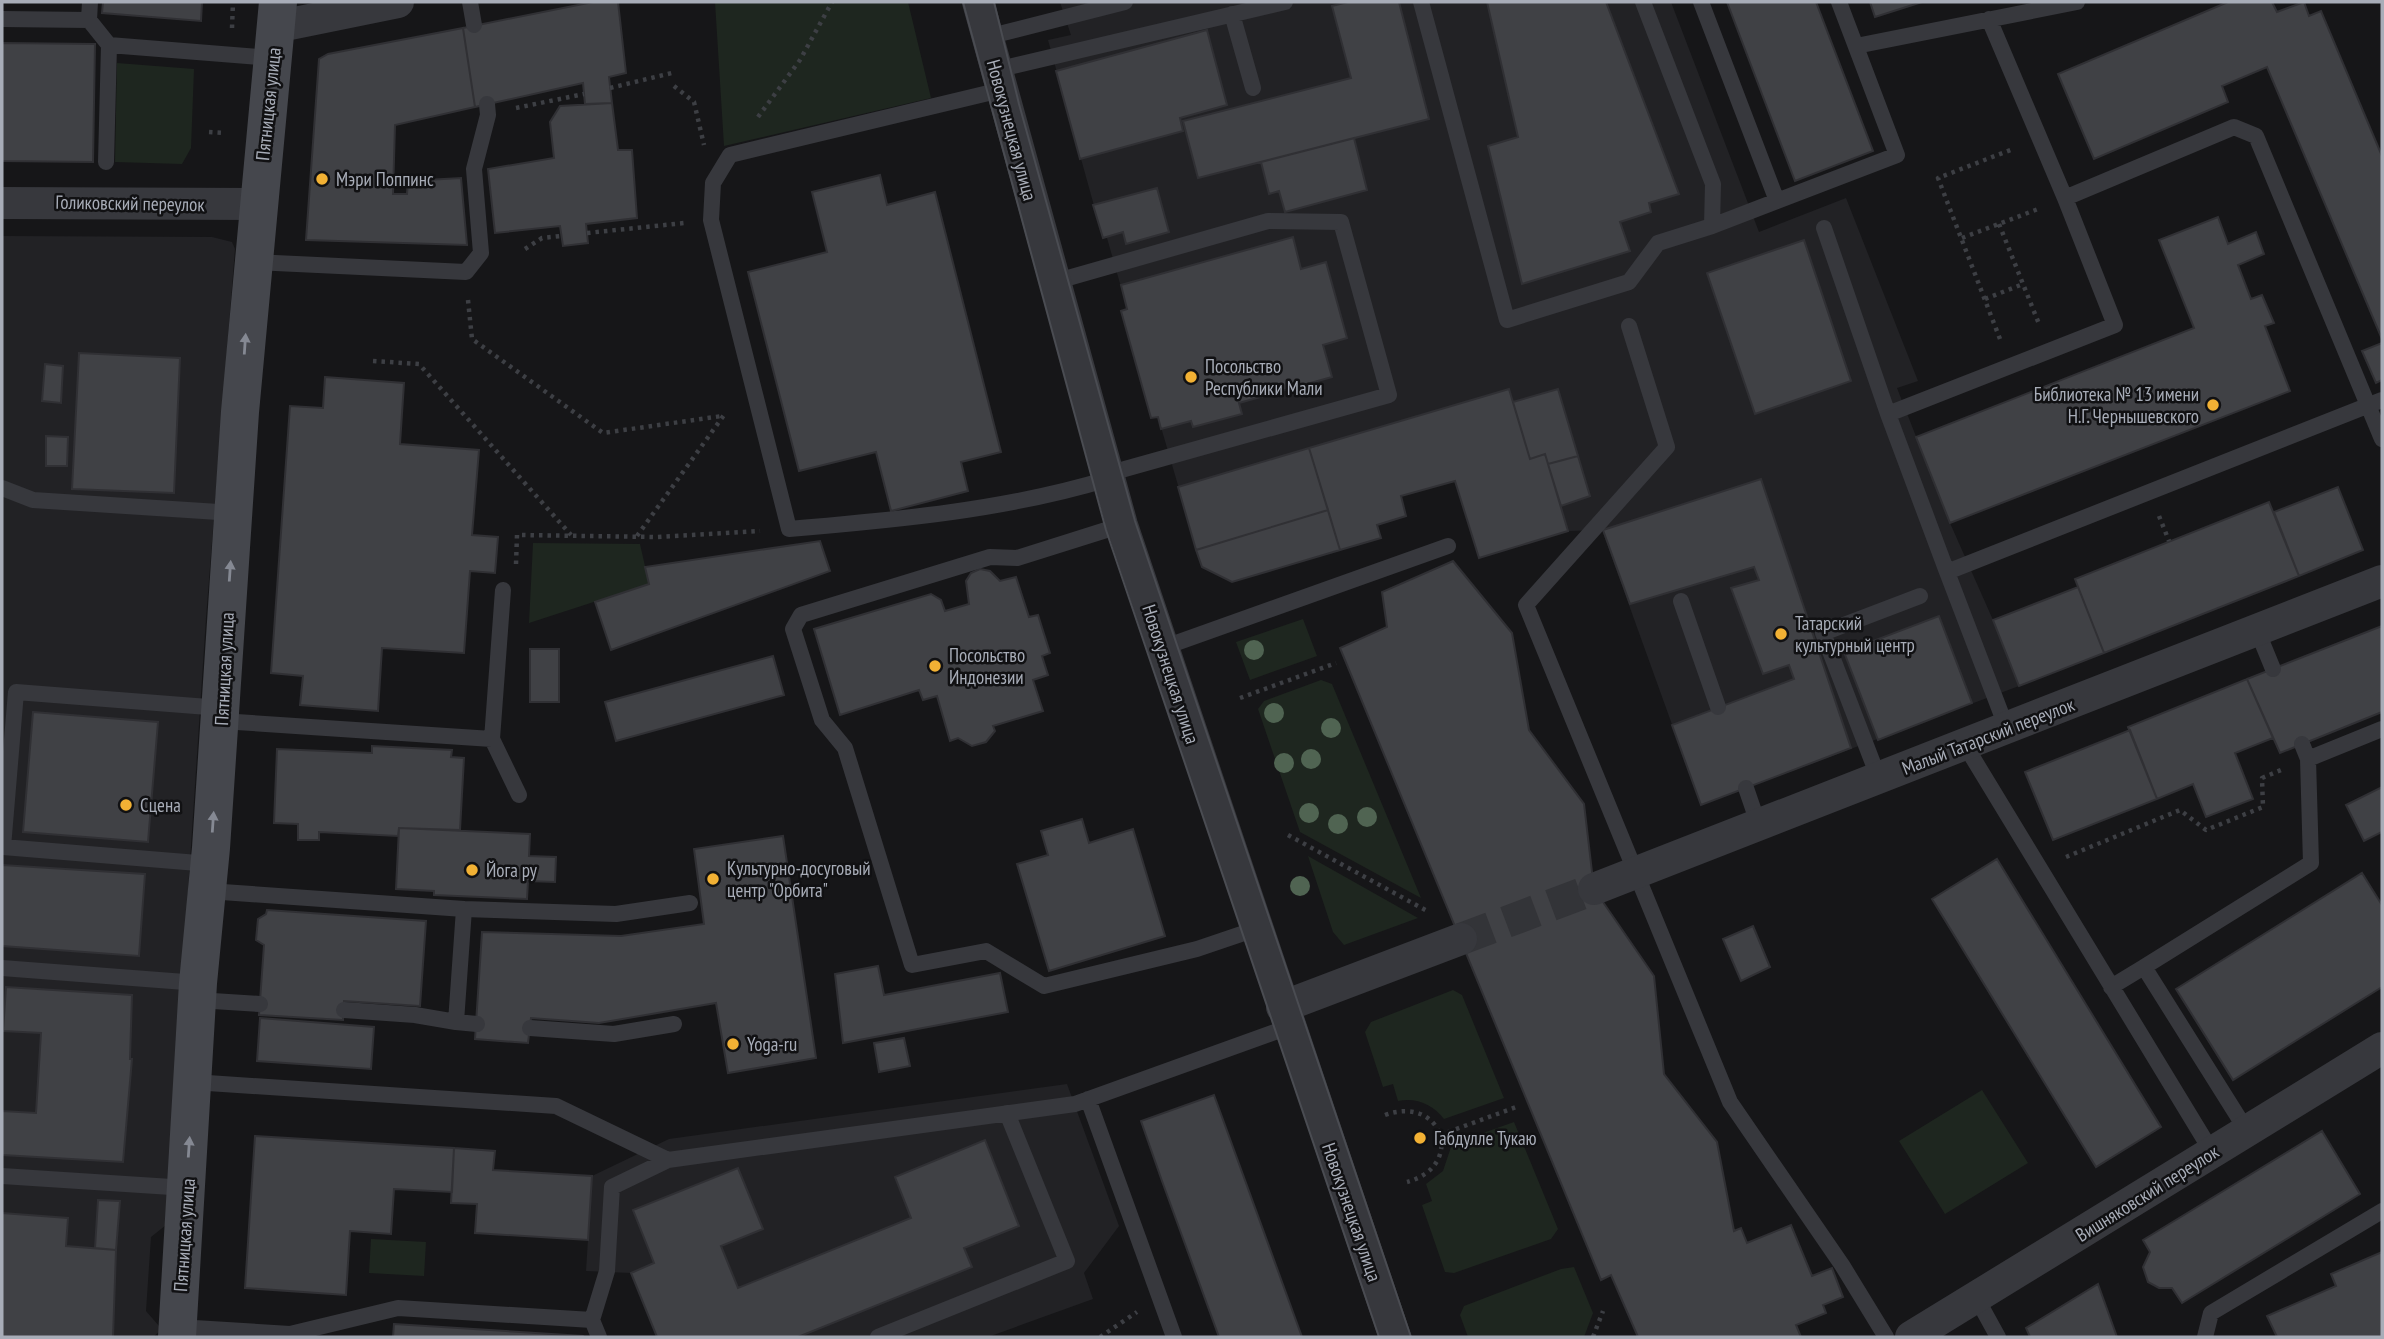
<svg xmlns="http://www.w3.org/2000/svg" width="2384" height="1339" font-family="'PT Sans Narrow',sans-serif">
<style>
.built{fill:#222225}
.green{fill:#1e261f}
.building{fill:#404145;stroke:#303034;stroke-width:2}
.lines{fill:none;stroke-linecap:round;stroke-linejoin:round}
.street-tunnel{stroke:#333438;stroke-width:32;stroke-dasharray:32 16;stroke-linecap:butt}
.path{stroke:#3d3f44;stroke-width:4.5;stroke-dasharray:3.5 5;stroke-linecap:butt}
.lane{stroke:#37383d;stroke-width:16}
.street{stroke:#37383d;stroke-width:32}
.secondary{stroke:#45474d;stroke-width:38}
.tram{stroke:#4a4c52;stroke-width:2}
.tree{fill:#506452}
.oneway{fill:#858993}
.poi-dot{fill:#f2b134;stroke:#111113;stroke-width:2.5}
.labels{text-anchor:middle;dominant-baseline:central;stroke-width:5;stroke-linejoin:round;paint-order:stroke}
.street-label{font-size:19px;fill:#a8adb8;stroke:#111113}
.poi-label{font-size:19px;fill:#a8adb8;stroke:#111113;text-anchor:start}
</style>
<rect width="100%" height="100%" fill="#161618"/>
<path class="built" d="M1060,2H1671L1759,232L1846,198L1918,381L1897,388L1950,523L1993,620L2077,587L2075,579L2269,502L2274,512L2338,487L2363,550L2019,686L1701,805L1602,530L1568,531L1479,558L1455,481L1401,496L1406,516L1378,525L1381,538L1232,582L1202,567L1158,417L1151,418L1121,311L1127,308L1107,238H1103L1048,40L1071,35Z
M2,236L212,237L232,242L235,249L206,618L166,1225L151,1237L146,1311L159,1326V1332L153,1337H2Z
M1067,1084L1119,1226L1084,1273L1093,1299L988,1337H657L631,1273L586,1271L592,1176L669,1139Z"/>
<path class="green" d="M715,2H908L931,98L724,146Z
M117,63L194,69L191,148L182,164L115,162Z
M533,543L640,544L649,584L529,623Z
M1303,619L1317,656L1250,680L1236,642Z
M1321,680L1332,684L1421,898L1300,832L1258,709L1264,701Z
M1308,856L1418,918L1344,945L1333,932Z
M1453,990L1462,995L1504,1098L1444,1119C1434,1105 1416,1097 1398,1101L1393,1084L1383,1087L1365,1032L1371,1022Z
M1982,1090L2028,1163L1945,1214L1899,1141Z
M1514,1122L1558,1229L1551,1239L1454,1273L1445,1272L1422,1205L1432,1201L1426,1184L1443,1171L1452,1144Z
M371,1239L426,1242L424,1276L369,1273Z
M1574,1267L1593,1313L1584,1337H1468L1460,1315L1464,1306L1561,1269Z"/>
<path class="building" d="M103,2H202L201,21L102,13Z
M593,2H618L626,73L609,77L612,103L585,104L583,83L475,107L463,28Z
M1348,2H1399L1429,119L1198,178L1183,121L1351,78L1332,6Z
M1487,2H1606L1679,194L1649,203L1651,212L1620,222L1630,251L1522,284L1488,146L1518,137Z
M1727,2H1816L1873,151L1795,181Z
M1870,2H1922L1875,17Z
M2228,2H2272L2277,12L2304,2L2309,16L2321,11L2382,156V339L2267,67L2222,86L2228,102L2094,159L2058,74Z
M463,28L475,107L395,125L393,194H407L408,181L461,178L467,245L306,240L319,59L328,54Z
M1207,30L1227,105L1180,118L1183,131L1080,159L1056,71Z
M2,43L95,44L93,162L2,161Z
M612,103L618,150H632L637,218L586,224L588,243L563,246L560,226L495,233L488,169L554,158L550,122L560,106Z
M1354,138L1367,190L1285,212L1279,191L1269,194L1261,162Z
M880,175L887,205L935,192L1001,452L961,462L968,491L891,511L876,452L799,471L748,272L827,252L812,192Z
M1157,188L1169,232L1126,244L1123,232L1103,238L1093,205Z
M2218,217L2228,244L2256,232L2264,254L2238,265L2251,299L2262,295L2274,323L2265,326L2290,391L1950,523L1916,437L2194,328L2159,240Z
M1293,237L1301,269L1326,262L1347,338L1323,345L1332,377L1239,403L1242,414L1193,427L1191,421L1161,429L1158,417L1151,418L1121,311L1127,309L1121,285Z
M1804,240L1851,381L1755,414L1707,273Z
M2382,343V380L2376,383L2362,351Z
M79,353L180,358L174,493L72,489Z
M45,364L63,366L61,403L42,401Z
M325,377L404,383L400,444L479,450L472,535L498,537L495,573L470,571L464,653L382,648L378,711L300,705L303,676L271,673L290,406L323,408Z
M1509,389L1530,459L1545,454L1568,531L1479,558L1455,481L1401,496L1406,516L1377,525L1381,538L1340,550L1309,448Z
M1558,389L1578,456L1548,464L1545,454L1530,459L1513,402Z
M46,436L68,437L67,466H46Z
M1309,448L1328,510L1196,550L1178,487Z
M1578,456L1590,496L1561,506L1548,464Z
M1761,479L1851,748L1701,805L1672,725L1794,679L1789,665L1763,674L1731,588L1759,580L1754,567L1630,604L1603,530Z
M2338,487L2363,550L2299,576L2274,512Z
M2269,502L2299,576L2104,653L2075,579Z
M1328,510L1340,550L1232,582L1202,567L1196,550Z
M820,541L830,571L611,650L595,602L649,584L645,567Z
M1453,561L1512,633L1529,730L1584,804L1594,889L1654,976L1664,1074L1717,1142L1734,1231L1741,1228L1747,1243L1791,1225L1812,1276L1832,1268L1843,1297L1823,1305L1826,1313L1796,1325L1801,1337H1638L1611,1275L1601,1280L1340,648L1387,627L1382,592Z
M980,569L990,571L1000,581L1016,577L1029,617L1038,615L1050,653L1042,656L1048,675L1033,680L1043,711L993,726L995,731L986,742L972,746L958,738L950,741L937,696L923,700L919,690L840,715L814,629L931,594L941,600L945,611L969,604L966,581L971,573Z
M2078,587L2104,653L2019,686L1993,620Z
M1939,616L1972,703L1878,740L1844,652Z
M2382,626V712L2280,753L2247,679Z
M530,649H559V702H530Z
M773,656L784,695L616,741L605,702Z
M2247,679L2273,738L2235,753L2253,799L2206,817L2193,784L2157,799L2128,727Z
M33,712L158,722L148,842L23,832Z
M2130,730L2157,799L2053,840L2025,772Z
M372,746L452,750L451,757L464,758L460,830L399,828L398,836L319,832V840H298V824L274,823L277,749L372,753Z
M2382,787V832L2364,841L2346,805Z
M1082,819L1089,843L1133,829L1165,936L1049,971L1017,864L1048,855L1041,831Z
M399,828L530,834L529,856L556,857L555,882L528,881L527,899L434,895V891L396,889Z
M783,836L816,1058L728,1073L716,1003L599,1023L531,1018L528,1043L475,1039L482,932L621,936L704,924L694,849Z
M1997,859L2161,1127L2096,1167L1932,899Z
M2,865L145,874L139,956L2,946Z
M2362,873L2382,905V987L2233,1080L2176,989Z
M267,910L426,921L420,1006L344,1001L343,1020L259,1015L264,945L256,940L258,919L266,914Z
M1753,926L1770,967L1741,981L1723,939Z
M878,966L884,995L1000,973L1008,1012L843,1043L835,974Z
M6,987L132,995L130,1059H132L123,1162L2,1155V1111L36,1113L41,1033L3,1031Z
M260,1018L374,1027L371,1069L257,1061Z
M904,1038L910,1066L879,1072L874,1043Z
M1214,1095L1302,1337H1219L1162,1181L1141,1121Z
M2322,1131L2360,1194L2182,1303L2172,1288H2159L2148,1282L2143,1267L2150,1252L2143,1240Z
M255,1136L454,1148L452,1192L394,1189L391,1234L350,1231L346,1295L245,1288Z
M985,1140L1019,1226L964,1248L972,1267L798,1337H657L631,1273L654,1263L633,1210L738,1168L763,1229L721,1246L738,1288L911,1218L895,1177Z
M454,1148L495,1151L493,1170L592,1176L588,1240L475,1233L477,1204L451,1203Z
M98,1200L120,1201L116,1250L95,1248Z
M2,1213L68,1218L66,1246L116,1250L113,1337H2Z
M2382,1252V1337H2277L2267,1316L2336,1286L2331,1274Z
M2098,1284L2117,1337H2030L2026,1328Z
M394,1324L583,1336L584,1337H393Z"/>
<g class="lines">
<path class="street-tunnel" d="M1461,939L1594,889"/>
<path class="path" d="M232,28L233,2
M674,86L694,102L704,145
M610,88L672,73
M516,108L584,94
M758,117L800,60L832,2
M209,132L225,133
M1999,224L2039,324
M587,233L684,223
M1962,238L2038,209
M525,249L542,238L561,236
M1985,299L2023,284
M468,300L472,339L603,433L722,416
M2000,339L1938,178L2013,149
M373,361L419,364L571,535
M2159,516L2169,541
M637,536L724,415
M516,564L517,535L656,537L760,531
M1240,698L1336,663
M1288,835L1429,912
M2066,857L2180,810L2206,830L2263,807L2262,778L2281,770
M1385,1115C1443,1094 1466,1166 1407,1182
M1440,1135L1519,1106
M1100,1337L1137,1312
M1593,1337L1603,1311"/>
<path class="lane" d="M90,2L89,20L109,45
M470,2L474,25
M1421,2L1507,320L1629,282L1658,243L1712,226L1713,184L1643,2
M1701,2L1777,201L1897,155L1839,2
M1232,14L1253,88
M2,19L89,20
M1989,19L2065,198L2234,127L2256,136L2382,439
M987,37L1125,2
M1856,46L2077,2
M996,70L1285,2
M1001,90L730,155L713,183L711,220L789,529C895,520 1006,510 1108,479
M106,162L109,45L272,58
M1712,226L1777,201
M1824,228L1888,414
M253,262L466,272L481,253L474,169L488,115L487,104
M1054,282L1268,221L1341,222L1389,395L1107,474
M1629,326L1667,447L1526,605L1730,1102L1842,1265L1886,1337
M2,488L33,500L234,513
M1122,525L1017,558L990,557L801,615L793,629L822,720L845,748L912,965L986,951L1044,986L1197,949L1256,929
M1947,572L1888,414L2115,325L2065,198
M1681,601L1718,707
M2257,630L2273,669
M1162,648L1448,546
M221,721L492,739L503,590
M2007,729L1947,572L2382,400
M492,739L519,795
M2302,744L2308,759L2382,729
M1965,745L2212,1152
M1879,779L1823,633L1920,596
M1746,788L1759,826
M210,864L3,847L16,692L221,708
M208,891L464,909L456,1022L477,1024
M464,909L616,914L690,903
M2,968L198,983
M2111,987L2144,967
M197,1000L260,1004
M344,1010L415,1015L456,1022
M530,1028L614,1034L674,1024
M193,1082L556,1106L668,1160L1075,1104L1289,1027
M1088,1099L1174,1337
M2247,1131L2144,967L2311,863L2308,759
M2,1176L187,1188
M1976,1297L1998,1337
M592,1320L607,1271L612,1187L668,1160
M178,1327L290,1334L398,1308L592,1320L599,1337
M878,1337L1067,1261L1007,1113
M2205,1337L2211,1313L2382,1211"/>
<path class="street" d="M978,2L1122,525L1395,1337
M275,27L398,2
M2,203L258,204
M1594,889L2382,581
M1282,1007L1461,939
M1911,1337L2382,1048"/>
<path class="secondary" d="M177,1337L198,983L211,848L240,412L278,2"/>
<path class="tram" d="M963,2L1106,530L1379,1337
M994,2L1019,104L1135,521L1411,1337"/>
</g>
<g class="tree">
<circle cx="1254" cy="650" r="10"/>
<circle cx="1274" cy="713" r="10"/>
<circle cx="1331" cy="728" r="10"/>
<circle cx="1311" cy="759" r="10"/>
<circle cx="1284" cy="763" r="10"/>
<circle cx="1309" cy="813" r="10"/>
<circle cx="1367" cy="817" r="10"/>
<circle cx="1338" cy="824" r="10"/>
<circle cx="1300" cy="886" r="10"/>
</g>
<defs><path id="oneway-solid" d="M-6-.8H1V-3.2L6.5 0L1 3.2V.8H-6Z" transform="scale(1.75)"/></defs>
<g class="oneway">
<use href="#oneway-solid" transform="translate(245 344) rotate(-86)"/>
<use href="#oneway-solid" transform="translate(230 571) rotate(-86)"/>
<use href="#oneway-solid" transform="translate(213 822) rotate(-86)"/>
<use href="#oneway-solid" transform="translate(189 1147) rotate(-86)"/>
</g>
<g class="poi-dot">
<circle cx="322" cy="179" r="7"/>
<circle cx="1191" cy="377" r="7"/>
<circle cx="2213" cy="405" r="7"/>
<circle cx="1781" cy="634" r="7"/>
<circle cx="935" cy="666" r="7"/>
<circle cx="126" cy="805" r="7"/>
<circle cx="472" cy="870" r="7"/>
<circle cx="713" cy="879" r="7"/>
<circle cx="733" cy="1044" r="7"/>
<circle cx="1420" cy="1138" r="7"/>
</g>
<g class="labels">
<g class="street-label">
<text transform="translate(268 104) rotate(-84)">Пятницкая улица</text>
<text transform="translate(1012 130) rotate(75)">Новокузнецкая улица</text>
<text transform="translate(130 203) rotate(1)">Голиковский переулок</text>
<text transform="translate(224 669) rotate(-87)">Пятницкая улица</text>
<text transform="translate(1171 674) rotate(72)">Новокузнецкая улица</text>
<text transform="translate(1988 736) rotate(-21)">Малый Татарский переулок</text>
<text transform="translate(2147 1193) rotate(-32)">Вишняковский переулок</text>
<text transform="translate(1352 1212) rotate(71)">Новокузнецкая улица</text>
<text transform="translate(184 1235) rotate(-86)">Пятницкая улица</text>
</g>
<g class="poi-label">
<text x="336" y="179">Мэри Поппинс</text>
<text x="1205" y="366">Посольство<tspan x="1205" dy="22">Республики Мали</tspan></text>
<text x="2199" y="394" text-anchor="end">Библиотека № 13 имени<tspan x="2199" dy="22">Н.Г. Чернышевского</tspan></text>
<text x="1795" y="623">Татарский<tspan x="1795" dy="22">культурный центр</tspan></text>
<text x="949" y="655">Посольство<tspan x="949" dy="22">Индонезии</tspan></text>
<text x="140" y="805">Сцена</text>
<text x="727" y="868">Культурно-досуговый<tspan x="727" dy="22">центр "Орбита"</tspan></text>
<text x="486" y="870">Йога ру</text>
<text x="747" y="1044">Yoga-ru</text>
<text x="1434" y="1138">Габдулле Тукаю</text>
</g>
</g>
<rect width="2384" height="1339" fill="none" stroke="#a8adb8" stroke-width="7"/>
</svg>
